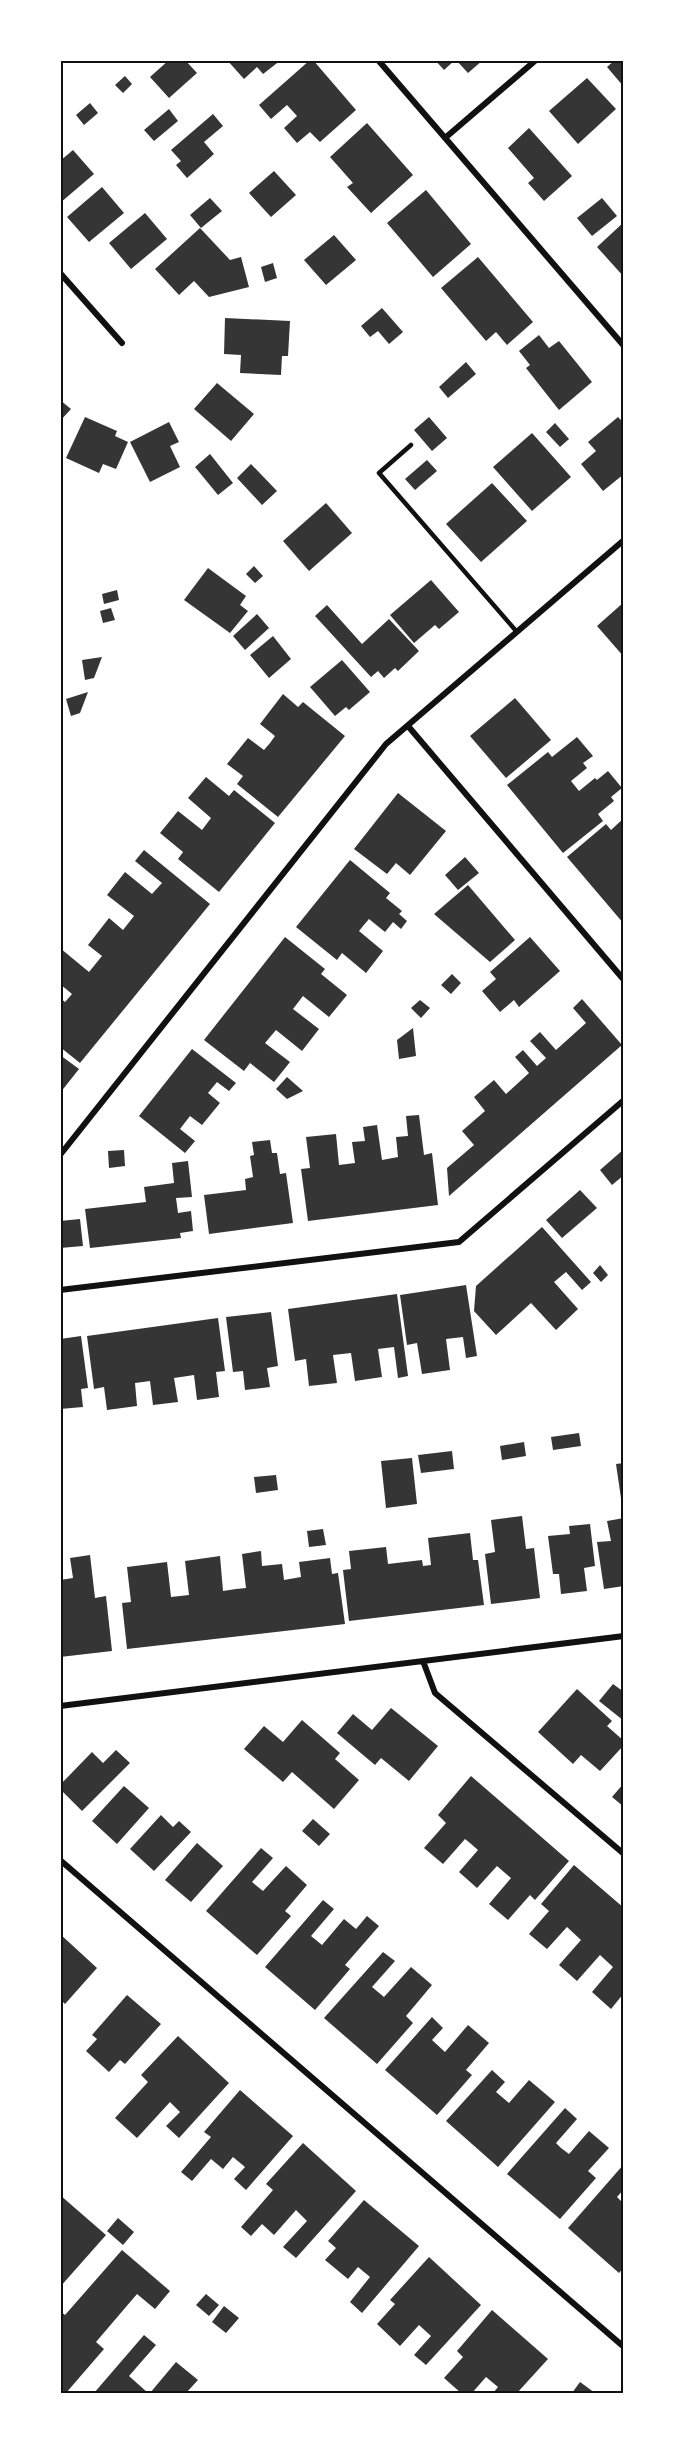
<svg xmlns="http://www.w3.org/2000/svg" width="684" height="2453" font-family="Mulish,sans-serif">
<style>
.building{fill:#353535}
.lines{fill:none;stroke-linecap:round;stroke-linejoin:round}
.service{stroke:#111;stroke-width:4.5}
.minor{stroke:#111;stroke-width:6}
.neatline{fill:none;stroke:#111;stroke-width:2}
</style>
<rect width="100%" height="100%" fill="#fff"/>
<path class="building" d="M169,60H185L197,73L169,98L150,77Z
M227,60H281L263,74L257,67L244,79Z
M310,60H313L356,110L320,142L310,132L297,143L284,128L297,116L287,105L271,119L259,105Z
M435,60H455L444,70Z
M456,60H483L468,73Z
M615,60H624V87L607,67Z
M125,76L132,84L123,93L115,85Z
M587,78L616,109L578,144L549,111Z
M90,103L98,113L84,125L76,115Z
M169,109L178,121L154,141L144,130Z
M213,114L223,126L204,142L214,154L187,178L176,165L181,161L171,150Z
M367,123L413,175L371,213L347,187L353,183L330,157Z
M529,128L572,176L544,201L528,183L534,178L508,148Z
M73,150L94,174L60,203V161Z
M274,171L296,195L271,217L249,193Z
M102,187L124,213L89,242L67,217Z
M426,190L471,244L433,277L387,223Z
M210,198L222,211L201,228L190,215Z
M602,198L617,216L592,236L577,218Z
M145,213L167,239L131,269L109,243Z
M624,222V277L597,247Z
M200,228L230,260L241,257L249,287L209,297L194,281L179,295L155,269Z
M334,235L356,260L326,285L304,260Z
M478,257L533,322L507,345L496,332L486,341L441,288Z
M273,263L277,278L265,282L261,267Z
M382,308L403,332L389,344L378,331L370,337L361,326Z
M225,318L290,321L288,356H282L281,375L240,373L241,355L224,354Z
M539,335L549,348L559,341L592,382L559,410L526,368L530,365L519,351Z
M466,362L476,374L448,398L439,387Z
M217,383L254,414L231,441L194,409Z
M60,400L71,409L60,421Z
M85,417L117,431L115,436L128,442L116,469L103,464L99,473L66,458Z
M429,417L447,438L432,451L414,430Z
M618,417L624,423V474L603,491L581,464L596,451L588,442Z
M169,422L179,442L170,446L180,467L150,482L130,442Z
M555,423L569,439L560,447L546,432Z
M532,433L571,477L532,511L493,467Z
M210,454L233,483L218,495L195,467Z
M427,460L437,471L415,490L405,479Z
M251,464L277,491L262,505L237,478Z
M492,483L527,521L481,562L446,524Z
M326,503L352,533L309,571L283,541Z
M254,566L263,576L255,583L246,574Z
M208,568L246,596L240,605L248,611L230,633L184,600Z
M431,580L459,612L439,629L435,625L414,643L390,615Z
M117,590L119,600L104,604L102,594Z
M624,602V657L597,626Z
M327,605L362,644L389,619L419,651L398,671L395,668L384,678L378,671L371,677L315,616Z
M111,608L115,620L103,623L100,611Z
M257,614L269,628L245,650L233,636Z
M273,636L291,659L269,678L250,655Z
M102,657L94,678L85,680L82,660Z
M342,660L370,692L349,710L346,707L335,716L310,687Z
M88,692L80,713L71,716L66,699Z
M283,694L298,707L303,702L345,736L278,817L237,784L243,776L227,764L248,738L264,750L270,743L275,736L260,724Z
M515,698L551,740L506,778L470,736Z
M577,737L593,756L583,763L587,768L571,781L579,791L595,778L597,780L608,771L622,788L611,797L614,801L598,814L603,821L563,853L507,785L548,752L552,757Z
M206,777L229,796L234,790L275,823L219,892L178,859L183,852L160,833L178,811L202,830L211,818L188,798Z
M398,793L446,831L410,875L396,863L387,874L354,849Z
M624,818V924L567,857L606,824L611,830Z
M144,850L210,904L80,1063L60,1047V998L65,1002L72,994L60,984V948L89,972L102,956L88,945L109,918L123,930L134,916L107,895L125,872L152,894L162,883L135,861Z
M465,857L479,873L458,890L445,875Z
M350,860L390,893L386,898L402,911L399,914L407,921L401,929L393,922L385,932L369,919L363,926L359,931L383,951L366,973L342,953L337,960L296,927Z
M468,885L515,940L490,962L434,914Z
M285,937L325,969L321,974L347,995L329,1017L303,996L293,1009L319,1029L302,1051L276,1030L265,1043L290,1062L274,1082L250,1063L244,1071L204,1040Z
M530,937L560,971L519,1007L514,1000L500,1012L482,991L496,979L490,972Z
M452,974L461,983L451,994L441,985Z
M582,999L622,1045L449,1196L447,1168L474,1145L462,1131L485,1111L474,1097L494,1080L506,1094L529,1073L515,1057L523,1050L537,1066L546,1058L530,1041L540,1032L556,1050L586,1023L573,1008Z
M420,1000L430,1008L421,1018L411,1008Z
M413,1028L416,1056L399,1059L397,1040Z
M192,1049L236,1083L229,1091L217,1082L208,1093L220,1103L202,1125L190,1116L180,1129L195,1141L185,1153L139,1116Z
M60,1055L79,1069L60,1093Z
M287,1077L303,1091L287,1099L276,1089Z
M419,1115L424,1155L432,1153L438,1205L308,1221L301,1169L310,1168L306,1137L336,1134L339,1165L355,1163L352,1142L365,1141L363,1127L377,1125L382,1160L398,1157L396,1137L408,1136L406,1116Z
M270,1140L272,1153H277L280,1174L286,1173L293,1223L209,1234L204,1195L246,1190L245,1179L253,1177L250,1156L254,1155L252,1142Z
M624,1149V1175L612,1185L600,1170Z
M124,1150L125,1166L109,1168L108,1151Z
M188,1161L192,1197L176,1198L178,1213L191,1211L193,1231L180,1233L181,1238L90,1248L85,1209L146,1202L144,1187L174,1183L172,1163Z
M580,1190L597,1208L562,1238L546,1220Z
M80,1219L83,1246L60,1248V1221Z
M542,1227L591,1282L582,1290L566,1272L554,1282L578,1309L556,1330L531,1303L496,1335L474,1311L476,1286Z
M600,1265L608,1275L601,1282L593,1273Z
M466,1285L477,1356L466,1358L463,1337L446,1339L450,1370L422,1374L417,1343L407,1345L400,1295Z
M397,1294L408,1376L398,1378L394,1347L378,1349L382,1377L355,1381L351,1353L333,1355L337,1383L309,1386L306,1359L295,1361L288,1309Z
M271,1312L278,1366L267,1368L270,1387L245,1390L243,1371L233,1372L226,1317Z
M218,1318L225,1371L216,1372L219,1397L197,1400L194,1375L181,1377L174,1378L178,1402L153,1405L150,1381L135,1383L137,1406L107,1410L104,1387L94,1389L87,1336Z
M81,1336L88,1388L81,1389L83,1407L60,1409V1339Z
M579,1433L581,1446L553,1450L551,1437Z
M524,1442L526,1456L502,1460L500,1446Z
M452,1451L454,1469L421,1473L418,1455Z
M412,1458L417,1504L386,1508L381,1461Z
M624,1463V1511L623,1512L616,1464Z
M276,1475L278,1490L256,1493L254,1477Z
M522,1516L526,1549L534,1548L540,1598L491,1604L485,1554L495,1552L491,1520Z
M624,1518V1586L604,1589L597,1542L611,1541L607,1521Z
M590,1524L595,1566L584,1568L587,1591L561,1594L559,1574H553L548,1536L570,1534L569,1526Z
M323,1529L326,1545L309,1547L307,1531Z
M470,1533L473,1560H478L484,1605L349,1621L343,1570L351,1569L349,1551L386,1547L388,1564L422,1560L423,1566L431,1565L428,1538Z
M261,1551L262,1566L282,1564L284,1580L301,1577L299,1562L330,1558L332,1574L338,1573L345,1624L127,1649L122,1603L131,1602L127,1567L167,1562L171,1597L189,1595L185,1561L220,1556L223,1591L236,1589L246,1588L242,1554Z
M90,1555L95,1598L106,1596L112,1651L60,1657V1580L73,1578L70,1558Z
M613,1684L624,1692V1721L599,1701Z
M577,1689L612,1721L607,1726L624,1741V1745L600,1771L581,1755L573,1764L538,1732Z
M391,1708L438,1746L409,1781L381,1758L375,1765L337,1733L353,1714L372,1730Z
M302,1720L340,1753L335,1759L359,1780L334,1809L292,1772L283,1782L244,1749L264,1726L283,1742Z
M116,1750L130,1763L82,1811L60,1789V1785L92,1752L103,1763Z
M471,1776L569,1861L535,1900L530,1895L508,1920L489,1904L511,1878L497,1866L477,1888L459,1872L478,1850L470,1843L465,1839L443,1864L424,1848L446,1823L438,1815Z
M624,1783V1807L612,1797Z
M124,1786L149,1808L117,1844L92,1821Z
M161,1815L173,1827L179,1821L191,1832L154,1871L130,1849Z
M313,1819L330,1834L319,1846L302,1831Z
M197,1843L223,1866L191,1902L165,1880Z
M261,1848L273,1858L252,1882L263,1891L286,1866L307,1885L285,1911L291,1916L257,1955L206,1911Z
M574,1865L624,1908V1993L611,2009L592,1992L613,1967L600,1955L577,1981L559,1965L581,1940L567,1927L547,1949L529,1934L549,1911L541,1904Z
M323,1900L334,1909L311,1936L322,1945L344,1919L356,1929L367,1916L379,1926L345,1965L350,1969L315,2010L265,1967Z
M60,1934L97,1968L65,2004L60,1999Z
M383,1952L395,1961L372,1987L384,1997L411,1967L432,1985L406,2016L413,2023L377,2064L324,2018Z
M127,1995L161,2024L125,2064L120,2060L109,2072L86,2051L97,2039L92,2035Z
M432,2017L443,2028L432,2040L445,2052L468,2025L489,2043L466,2070L472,2075L437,2115L385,2070Z
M178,2036L229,2083L179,2138L166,2126L180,2112L170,2102L137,2138L115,2118L148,2082L141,2075Z
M492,2070L505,2082L496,2092L509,2103L529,2080L555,2102L498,2167L446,2121Z
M240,2090L293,2136L246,2190L234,2179L245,2167L233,2157L223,2169L211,2159L192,2181L181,2172L211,2137L204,2132Z
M565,2108L577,2119L556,2143L561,2148L569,2154L589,2131L609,2148L588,2171L596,2178L560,2219L507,2174Z
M303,2143L356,2191L296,2258L283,2247L307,2221L296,2210L274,2235L262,2224L251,2236L241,2227L273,2190L266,2184Z
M624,2164V2189L617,2197L624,2204V2267L619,2273L568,2228Z
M60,2195L106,2235L60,2287L61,2235Z
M364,2200L419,2246L362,2313L350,2302L370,2277L358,2267L348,2279L325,2260L336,2248L328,2241Z
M118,2218L134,2232L123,2245L107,2231Z
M122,2250L170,2291L155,2309L137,2294L96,2342L104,2349L66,2393L60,2388V2311L65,2315Z
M429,2257L481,2305L426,2365L414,2355L431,2336L419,2325L400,2346L377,2324L395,2304L390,2300Z
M206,2294L219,2305L209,2316L196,2305Z
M224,2306L239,2318L226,2333L212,2322Z
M492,2310L548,2359L517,2393H493L498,2387L486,2377L472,2393H461L444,2378L463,2357L457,2351Z
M144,2335L156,2345L129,2376L148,2393H94Z
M176,2362L198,2380L186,2393H150Z
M580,2382L595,2393H572Z"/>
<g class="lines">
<path class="service" d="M411,445L379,473L517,632"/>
<path class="minor" d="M378,60L624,346
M445,138L536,60
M60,273L122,343
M408,726L624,980
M60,1155L386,744L624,540
M60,1290L459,1242L624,1100
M423,1661L435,1693L624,1854
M60,1706L624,1636
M60,1860L624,2347"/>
</g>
<rect width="684" height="2453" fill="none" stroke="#ffffff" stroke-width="123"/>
<rect x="62" y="62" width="560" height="2330" class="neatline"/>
</svg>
